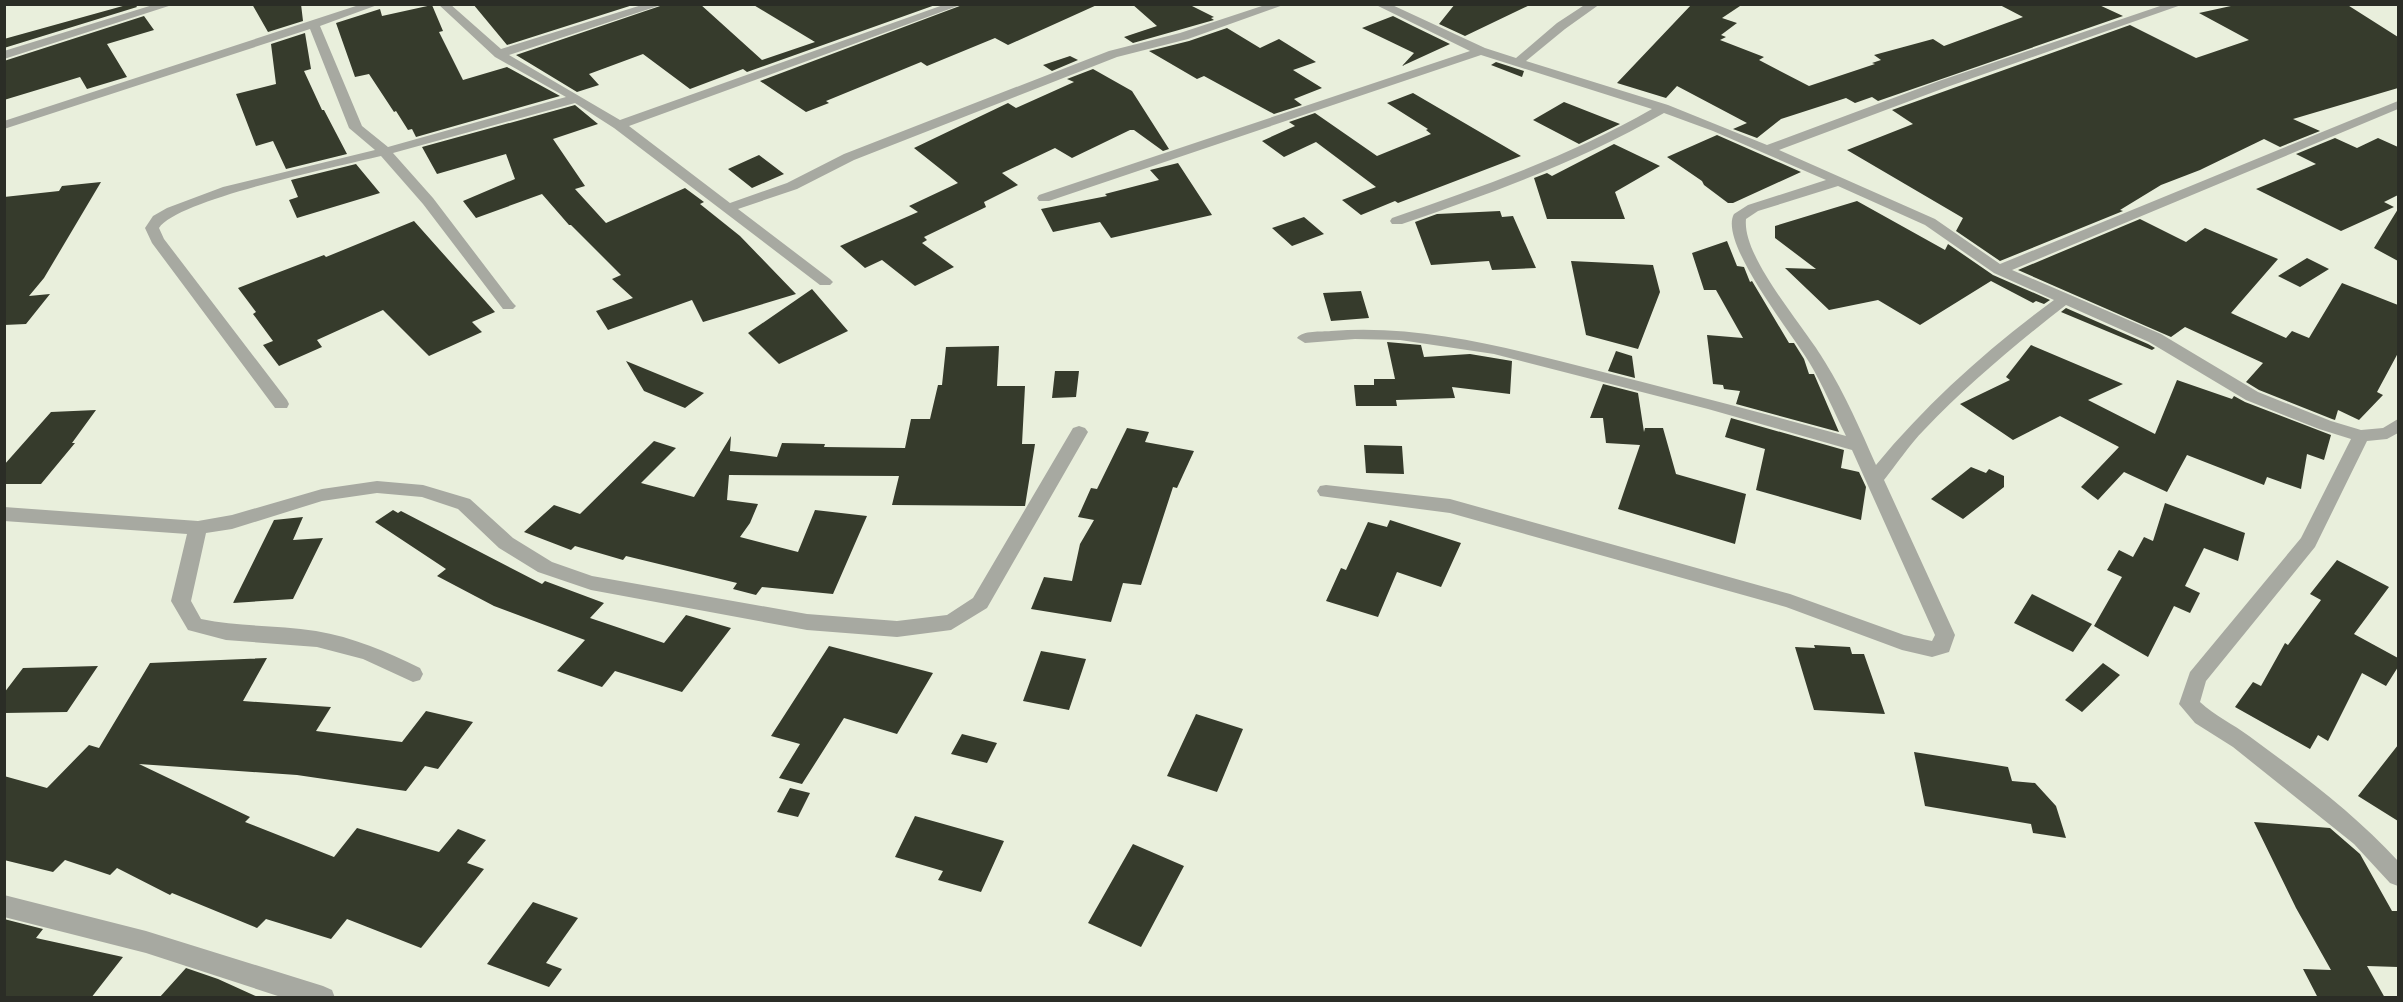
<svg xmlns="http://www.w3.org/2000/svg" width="2403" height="1002" font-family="'Archivo Narrow',sans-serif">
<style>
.building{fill:#363b2c}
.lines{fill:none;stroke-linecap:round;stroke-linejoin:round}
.street{fill:#a7a9a1;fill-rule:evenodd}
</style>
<rect width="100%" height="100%" fill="#e9efdc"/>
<path class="building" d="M130,4H135L137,7L4,48V39Z
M252,4H301L303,21L268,32Z
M473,4H636L507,45Z
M666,4H700L762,60L815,42L752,4H938L747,72L743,69L690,89L643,54L589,74L599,85L577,92L516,55Z
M965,4H1099L1008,45L995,38L927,66L921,62L826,101L829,103L806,112L760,81Z
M1132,4H1188L1214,17L1211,18L1214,20L1133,43L1124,37L1157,26Z
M1455,4H1532L1465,36L1439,24Z
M1692,4H1743L1722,18L1737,23L1721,35L1726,37L1720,40L1764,57L1759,60L1809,86L1875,64L1872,63L1881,60L1874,55L1933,39L1944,46L2023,17L1998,4H2097L2123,16L1878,101L1872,97L1855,103L1846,98L1781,119L1757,138L1733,129L1747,123L1677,86L1666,98L1617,83Z
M2240,4H2346L2398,37V88L2293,119L2320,131L2280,147L2264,139L2200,170L2161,185L2120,210L2123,211L2000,261L1956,231L1963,218L1847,150L1913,124L1892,110L2130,25L2196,58L2249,40L2199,13Z
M432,5L443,31L439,32L463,80L507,67L560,96L416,137L412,129L408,130L396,111L394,112L369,74L355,77L336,23L380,9L382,16Z
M144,16L154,30L107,44L127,77L87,89L80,77L4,100V61Z
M1393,16L1413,26L1450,44L1402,66L1414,53L1362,28Z
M1227,28L1260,48L1279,39L1316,62L1293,70L1322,88L1294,99L1302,105L1274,114L1204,76L1197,79L1149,51L1189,41Z
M305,33L311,69L304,71L322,110H324L347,154L286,169L273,141L256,146L236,94L276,84L271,44Z
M1070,56L1078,60L1052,71L1043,65Z
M1496,62L1524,71L1522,77L1491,65Z
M1093,69L1132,91L1169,149L1163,151L1134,130H1130L1072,158L1055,148L1002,173L1018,185L984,202L986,207L924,237L927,240L922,243L954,267L915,286L882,260L865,268L840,246L918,212L909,206L958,183L914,148L1008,103L1016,108L1074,82L1067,79Z
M1413,93L1521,156L1398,203L1395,201L1361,215L1342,200L1376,187L1316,142L1284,157L1262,141L1295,126L1289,122L1315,113L1377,156L1431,134L1426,130L1428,129L1387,103Z
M1564,102L1620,124L1579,144L1533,120Z
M575,105L598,124L553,139L585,186L575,189L606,223L685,188L704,202L700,204L740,236L796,294L703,322L692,300L608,330L596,311L633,298L612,279L621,275L571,225H569L542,194L476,218L463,201L515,179L506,154L437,174L422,147Z
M1717,135L1801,172L1733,203H1728L1704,185L1702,181L1667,157Z
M2335,138L2357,148L2378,138L2398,147V195L2384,202L2394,207L2341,231L2256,189L2316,164L2296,154Z
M1614,144L1660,166L1615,192L1625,219H1547L1534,178L1547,173L1552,176Z
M759,155L784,174L752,188L728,169Z
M1178,163L1212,215L1111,238L1100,222L1053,232L1041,209L1107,196L1105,194L1159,180L1150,170Z
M356,164L380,193L297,218L289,200L298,197L291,180Z
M101,182L44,278L29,296L50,294L26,324L4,325V197L59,191L62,186Z
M1857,201L1945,250L1948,244L1993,275L2050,300L2044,304L2036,301L2033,303L1991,281L1920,325L1878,300L1829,310L1785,268L1816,269L1775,238V226Z
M2398,209V261L2374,248Z
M1500,211L1502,217L1513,216L1536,268L1492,270L1489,261L1431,265L1415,222L1437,214Z
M1304,217L1324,234L1292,246L1272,228Z
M2140,219L2186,242L2205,228L2278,259L2231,313L2286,338L2292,331L2309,338L2342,283L2398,305V353L2377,392L2383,395L2359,420L2338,410L2335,420L2332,419L2259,390L2246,382L2263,363L2185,327L2171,337L2018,270Z
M414,221L495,312L472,322L482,332L429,356L383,310L317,340L322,347L279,366L263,345L273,341L253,314L256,312L238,288L324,255L326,257Z
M1727,241L1737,266L1744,267L1750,282L1752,281L1789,343H1794L1804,359L1809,374H1814L1839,432L1736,404L1740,391L1724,389L1723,385L1713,384L1707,335L1743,338L1716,290H1704L1692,253Z
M2307,258L2329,269L2300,287L2278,276Z
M1571,261L1653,265L1660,292L1638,349L1586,335Z
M812,289L848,331L779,364L748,333Z
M1361,291L1369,318L1331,321L1323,293Z
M2066,308L2148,344L2155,348L2152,350L2061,312Z
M1387,342L1421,345L1424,357L1470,354L1512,361L1510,394L1452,387L1455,398L1396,400L1397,406H1356L1354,385H1374V379H1395Z
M2031,345L2123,384L2088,400L2155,434L2177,380L2232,399L2234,396L2245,402L2331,435L2324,460L2307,454L2301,489L2267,477L2264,485L2187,455L2167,492L2124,472L2098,500L2081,487L2119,447L2060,416L2013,440L1960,404L2010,380L2006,377Z
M999,346L997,386H1025L1022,444H1035L1025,506L892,505L899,476L729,475L727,500L758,504L750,523L740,537L798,552L815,510L867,516L833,594L762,587L756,595L733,589L737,583L626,556L623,560L575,546L571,550L524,532L554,505L580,514L654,441L676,448L641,483L694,497L731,436L730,451L777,457L782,443L825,444L824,447L905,448L911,419H930L938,385H942L946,347Z
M1616,351L1632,356L1635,378L1608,371Z
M626,361L704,393L685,408L644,391Z
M1055,371H1079L1076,397L1052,398Z
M1603,384L1638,393L1644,432L1645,428H1663L1676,474L1746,494L1735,544L1618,509L1640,445L1606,443L1603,418H1590Z
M96,410L72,443H75L41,484H4V465L51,412Z
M1731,418L1844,450L1841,468L1859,472L1866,487L1861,520L1756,490L1765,449L1725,437Z
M1127,428L1149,432L1145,442L1194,451L1177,488L1173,487L1141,585L1123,583L1111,622L1031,609L1044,577L1072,581L1080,544L1094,520L1078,517L1091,488L1097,489Z
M1364,445L1402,446L1404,474L1366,473Z
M1971,467L1986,473L1989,469L2004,476V487L1963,519L1931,499Z
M2165,503L2245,533L2238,561L2204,548L2185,586L2200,593L2190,613L2174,606L2148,657L2094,626L2122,577L2107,570L2119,550L2133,557L2144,537L2153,541Z
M393,510L398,513L401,511L542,584L545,581L604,603L590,618L664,643L686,615L731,628L682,692L615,671L602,687L557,671L585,640L494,606L437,576L446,569L375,522Z
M303,517L293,540L323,538L293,599L233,603L274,520Z
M1390,520L1461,543L1441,587L1397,572L1378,617L1326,601L1341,568L1346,570L1368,522L1387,527Z
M2337,560L2389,587L2354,634L2398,658V667L2386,686L2362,673L2328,741L2318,735L2310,749L2235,707L2253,682L2261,686L2285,643L2288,645L2321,600L2310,594Z
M2032,594L2092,624L2073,652L2014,623Z
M1814,645L1850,647L1852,654H1864L1885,714L1814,710L1795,647L1815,648Z
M829,646L933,673L897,734L844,718L802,784L779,778L800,744L771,736Z
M1041,651L1086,659L1069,710L1023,701Z
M267,658L243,701L331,707L316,731L402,742L426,711L473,722L438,769L425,766L406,791L297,775L139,764L250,817L245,822L334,857L357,828L439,852L458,829L486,840L467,863L484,869L421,948L347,919L331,939L266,919L257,928L172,893L170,895L117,868L110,875L65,860L53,872L4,860V776L47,788L89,745L99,748L150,663Z
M2103,663L2120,675L2082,712L2065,700Z
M98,666L67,712L4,713V693L23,668Z
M1196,714L1243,729L1217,792L1167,776Z
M962,734L997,743L987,763L951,754Z
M2398,745V821L2358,796Z
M1914,752L2008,767L2012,781L2035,783L2056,806L2066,838L2033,833L2031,824L1925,806Z
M790,788L810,793L798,817L777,812Z
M915,816L1004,841L981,892L938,880L943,871L895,857Z
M2254,822L2330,828L2360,854L2392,911H2398V967L2367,966L2385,998H2318L2303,969L2331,970L2296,908Z
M1133,844L1184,866L1141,947L1088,923Z
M533,902L578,918L546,963L562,969L549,987L487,964Z
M4,919L43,929L36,938L123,957L91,998H4Z
M186,968L218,979L260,998H159Z"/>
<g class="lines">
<path class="street" d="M156,4H175L4,59V51Z
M362,4H380L320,26L362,126L388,147L566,97L495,57L438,4H450L501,49L645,4H664L509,55L620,120L946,4H963L629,126L730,203L787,183L844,154L1109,51L1180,33L1268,4H1286L1188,39L1117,57L854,160L797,189L738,209L830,279L833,282L830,285H820L614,128L575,103L393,153L433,198L513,303L516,306L513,309H503L423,204L381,156C341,166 178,199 159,228L164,239L287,400L289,404L287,408H275L152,243L145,228L153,216L167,208L223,187L375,150L349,128L310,29L4,129V121Z
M1374,4H1390L1485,48L1516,58L1557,23L1586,4H1600L1565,29L1526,61L1668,105L1767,145L1939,81L2166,4H2184L1947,87L1779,150L1935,219L2000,264L2398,101V109L2012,270L2161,334L2258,392L2331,421L2361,430L2383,428L2398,419V433L2387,439L2367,441L2315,547L2206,681L2200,702C2215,716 2233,724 2249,736C2301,774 2355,814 2398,861V886L2390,883L2354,844L2233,747L2195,723L2179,704L2190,672L2301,538L2351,439L2319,429L2246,400L2149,342L2066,305C2017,343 1967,385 1924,430C1909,445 1897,464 1884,480L1955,635L1949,652L1932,657L1902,650L1786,607L1450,513L1320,496L1317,491L1320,486L1326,485L1450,499L1790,594L1904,635L1932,641L1935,635L1852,450L1708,409L1494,354L1400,340L1355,339L1305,343L1297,338C1303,330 1321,332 1331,331C1421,324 1509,348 1595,370C1679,391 1762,413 1846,436C1834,412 1823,385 1809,362C1793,335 1718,242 1734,214L1748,205L1826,180L1713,131L1664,113C1581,161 1492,193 1402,224H1392L1390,221L1392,218C1481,187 1570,156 1652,109L1481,55L1049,201H1039L1037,198L1039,195L1470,51ZM1838,186L1925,225L1994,273L2054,300C1989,348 1928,402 1876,465C1861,431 1845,394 1825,362C1805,327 1742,258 1746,219L1758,211Z
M1079,426L1085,428L1088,432L987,608L951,630L897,637L807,630L591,590L538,572L499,548L458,509L422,497L377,493L322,501L232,529L206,533L191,601L201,619C239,627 278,625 316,631C353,637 387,652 420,668L423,674L420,680L413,682L363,659L317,647L226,640L188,630L171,601L187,534L4,521V507L198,521L232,515L322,489L377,481L423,485L470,499L513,538L552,562L592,576L807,614L897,621L947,615L973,598L1073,428Z
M4,895L146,931L323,986L332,990L335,998H284L146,953L4,917Z"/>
</g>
<rect width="2403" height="1002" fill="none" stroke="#2b2d26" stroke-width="12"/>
</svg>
